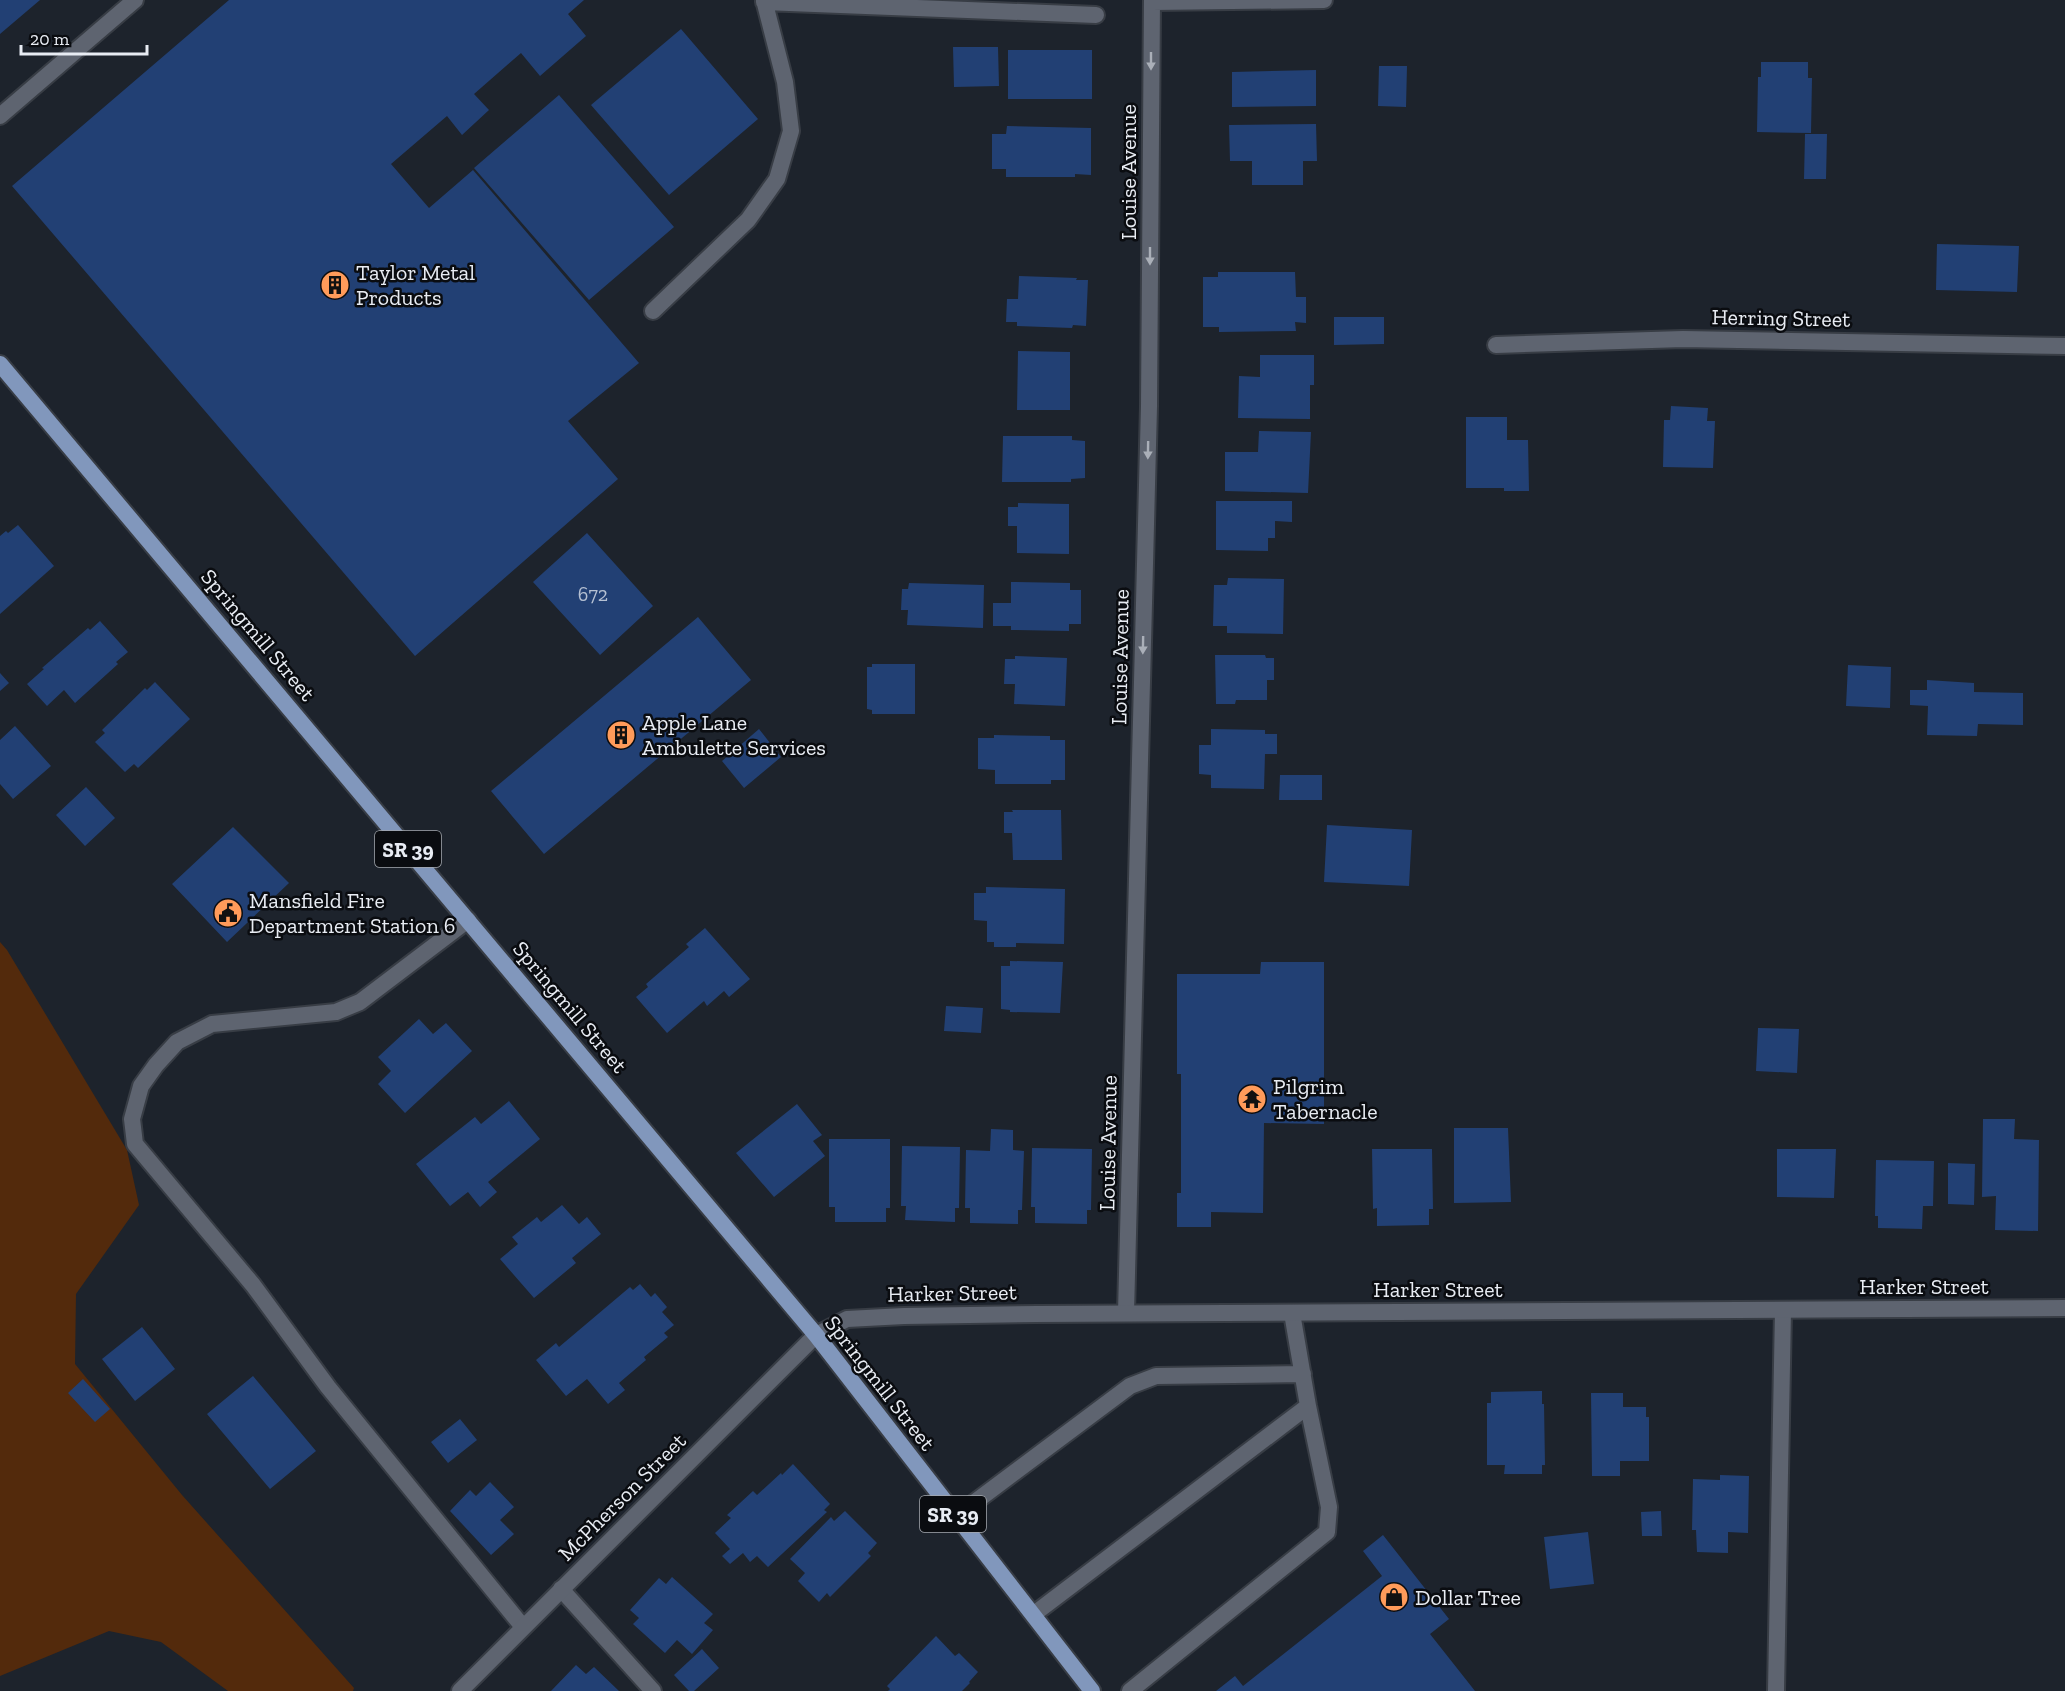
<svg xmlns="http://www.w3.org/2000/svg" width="2065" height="1691" font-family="'Zilla Slab',serif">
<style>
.green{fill:#532a0c}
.building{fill:#224074}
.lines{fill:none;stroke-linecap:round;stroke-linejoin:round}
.service-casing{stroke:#383d45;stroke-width:20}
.minor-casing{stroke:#383d45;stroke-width:20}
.tertiary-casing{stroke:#383d45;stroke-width:20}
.primary-casing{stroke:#383d45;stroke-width:20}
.service{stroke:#5e6470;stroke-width:16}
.minor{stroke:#5e6470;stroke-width:16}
.tertiary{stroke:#5e6470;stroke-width:16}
.primary{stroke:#8197bc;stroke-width:16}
.oneway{fill:#aaafb8}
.labels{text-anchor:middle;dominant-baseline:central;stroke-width:5;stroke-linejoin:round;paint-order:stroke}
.number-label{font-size:20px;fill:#b6c1d3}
.shield{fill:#0a0c10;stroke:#a5a9af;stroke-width:1.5}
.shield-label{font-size:21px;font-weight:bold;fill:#e8ecf3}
.street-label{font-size:22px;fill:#e8ecf3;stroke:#0a0c10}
.poi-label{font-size:22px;fill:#e8ecf3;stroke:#0a0c10;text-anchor:start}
</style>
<rect width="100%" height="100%" fill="#1d232c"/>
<path class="green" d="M0,942L7,950L127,1150L139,1205L76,1294L75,1364L182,1495L354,1688L353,1691H228L161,1642L109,1631L0,1676Z"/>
<path class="building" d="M0,0H40L0,34Z
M229,0H584L568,14L586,36L540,76L521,53L474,94L489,110L462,135L447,116L391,164L429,208L473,170L639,363L568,421L618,479L415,656L12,186Z
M681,29L758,119L669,195L591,105Z
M953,47H998L999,86L954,87Z
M1008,50H1092V99H1008Z
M1761,62H1808V78H1812L1811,133L1757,132L1758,77H1761Z
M1379,66H1407L1406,107L1378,106Z
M1316,70V106L1232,107V72Z
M559,95L674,227L589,300L474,168Z
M1316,124L1317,161H1303V185H1252V161H1230L1229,125Z
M1007,126L1091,128V175L1075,174V177H1006V169H992V134H1006Z
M1805,134H1827L1826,179H1804Z
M1937,244L2019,246L2017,292L1936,290Z
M1218,272H1295L1296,297H1306V323L1295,322L1296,331L1219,332V327H1203V277H1218Z
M1019,276L1077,278L1076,280H1088L1086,326L1073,325L1072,328L1017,326V322H1006L1007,299H1018Z
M1334,317H1384V344L1334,345Z
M1018,351L1070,352V410H1017Z
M1260,355H1314V385H1310V419L1238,418L1239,376L1260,377Z
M1671,406L1708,408L1707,421H1715L1713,468L1663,467L1664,420H1670Z
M1466,417H1507V440H1528L1529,491H1504V488H1466Z
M1259,431L1311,432L1308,493L1225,491V452H1258Z
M1003,436H1072V440L1085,441V478L1071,479V482H1002Z
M1216,501H1292V522L1275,521V538H1268V551L1216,550Z
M1018,503L1069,504V554L1017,553V526H1008V507H1018Z
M18,525L54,566L0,614V536L6,531L8,533Z
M587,533L653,606L600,655L533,582Z
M1228,578L1284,579L1283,634L1227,633V626H1213L1214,585H1227Z
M1011,582L1070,583V590H1081V624H1069V631L1011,630V626H993V603H1011Z
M909,583L984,585L983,628L907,625L908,610H901L902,589H908Z
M698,617L751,680L544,854L491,791Z
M100,621L128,652L116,662L118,664L75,703L64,690L47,706L27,684L44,669L42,668L88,628L90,630Z
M1215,655H1265L1266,658H1274V680H1267V700H1236L1235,704H1216Z
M1015,656L1067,658L1065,706L1014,704L1015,684H1004L1005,659H1015Z
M872,664H915V714H872V710L867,709V667H872Z
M1848,665L1891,667L1890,708L1846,706Z
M0,673L9,683L0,691Z
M1927,680L1974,683V692L2023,693V725L1978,724L1977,736L1927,735L1928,706L1910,705V690H1927Z
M155,682L190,719L138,768L134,764L125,772L95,742L105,733L102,730L145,688L147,690Z
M15,726L51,766L13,799L0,784V740Z
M759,729L781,757L744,788L722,761Z
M1211,729L1265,730V734H1277V754H1265L1264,789L1211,788V775L1199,774V745H1211Z
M994,735L1050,736V740H1065V780H1051V784H995V770L978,769V738H994Z
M1280,775H1322V800H1279Z
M86,787L115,818L85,846L56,815Z
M1012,810H1061L1062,860H1013L1012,833H1004V812H1013Z
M1327,825L1412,830L1409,886L1324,882Z
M233,827L289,883L227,942L172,884Z
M986,887L1065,889L1064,944L1016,943V947H994V942H987V921L974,920V893H986Z
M705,928L750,979L729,997L724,991L707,1006L704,1001L667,1033L636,997L648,987L646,984L689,947L686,944Z
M1010,961L1063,962L1060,1013L1010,1012V1010L1001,1009V966H1010Z
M1261,962H1324V1124L1264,1123L1263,1213L1211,1212V1227H1177V1193H1181V1074H1177V974H1260Z
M946,1006L983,1008L981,1033L944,1031Z
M419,1019L433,1034L446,1023L472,1051L405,1113L378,1084L391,1071L378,1057Z
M1758,1028L1799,1029L1797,1073L1756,1071Z
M509,1101L540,1139L488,1182L497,1192L480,1207L468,1192L450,1206L416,1164L475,1117L481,1124Z
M797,1104L822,1135L813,1141L825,1156L774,1197L736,1153Z
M1983,1119H2015L2014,1139L2039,1140L2038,1231L1995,1230L1996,1196L1982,1197Z
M1454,1128H1508L1511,1202L1454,1203Z
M991,1129L1013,1130V1150L1024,1151L1022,1210H1018V1224L970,1223V1208H965L966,1150L990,1151Z
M829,1139H890V1208H886V1222H835V1207H829Z
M902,1146L960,1147L959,1208H955V1222L905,1220L906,1206H901Z
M1032,1148L1092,1149L1091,1210H1087V1224L1035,1223V1207H1031Z
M1372,1149H1432L1433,1209H1429V1225L1377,1226V1208L1373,1209Z
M1777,1149H1836L1834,1198L1777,1197Z
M1876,1160L1934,1161L1933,1206H1923L1922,1229L1878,1228V1216H1875Z
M1948,1163L1975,1164L1974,1205L1948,1204Z
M562,1205L579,1224L587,1217L601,1234L572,1258L576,1263L534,1298L500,1259L518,1244L512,1237L537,1217L541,1222Z
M640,1284L651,1297L655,1293L667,1307L662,1312L674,1325L664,1333L668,1337L644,1357L646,1360L619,1383L625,1390L608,1404L587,1379L566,1396L536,1360L556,1343L559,1347L630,1287L633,1290Z
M142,1327L175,1369L135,1401L102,1359Z
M253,1376L316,1451L270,1489L207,1414Z
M83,1379L110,1409L95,1422L68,1393Z
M1542,1391V1404H1544L1545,1465H1542V1474H1504L1505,1465H1487V1403H1491V1392Z
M1591,1393H1623V1407H1646V1417H1649V1461H1620V1476H1592Z
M460,1419L477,1440L448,1463L431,1442Z
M793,1464L830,1504L824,1510L827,1512L768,1567L757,1556L750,1562L743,1553L730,1564L722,1556L730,1549L715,1533L731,1518L727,1515L753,1491L757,1495L781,1473L782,1475Z
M1720,1475L1749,1476L1748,1533L1728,1532V1553L1697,1552L1696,1530H1692L1693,1479L1720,1480Z
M490,1482L514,1507L500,1520L514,1534L491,1555L450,1511L470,1490L476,1496Z
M845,1511L877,1543L868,1553L871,1556L830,1597L827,1593L819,1602L798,1581L805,1573L790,1559L831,1517L834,1521Z
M1661,1511L1662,1536H1642L1641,1512Z
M1588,1532L1594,1584L1550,1589L1544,1537Z
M1383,1535L1449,1619L1430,1634L1475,1691H1216L1235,1676L1243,1686L1382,1576L1363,1551Z
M672,1577L713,1614L704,1623L713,1630L692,1654L677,1640L665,1653L633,1624L639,1618L630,1610L659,1578L666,1584Z
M936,1636L955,1656L959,1653L978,1672L969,1682L970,1683L962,1691H888L890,1689L887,1686Z
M702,1649L719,1668L694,1691H689L674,1675Z
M576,1665L586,1674L594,1667L619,1691H551Z"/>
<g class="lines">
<g class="service-casing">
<path id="service" d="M764,2L1096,15
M0,116L135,0
M653,311L748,220L777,179L791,131L785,82L764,0
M468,920L360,1002L336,1012L212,1024L177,1042L156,1065L141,1086L132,1119L135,1144L253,1285L328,1387L523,1627
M955,1517L1130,1386L1156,1376L1303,1374
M1034,1614L1308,1406
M1130,1691L1327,1532L1329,1507L1308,1406L1292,1313
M1776,1691L1783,1310"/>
</g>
<g class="minor-casing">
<path id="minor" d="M1152,2L1324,0
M1496,345L1683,339L2065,346
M1126,1313L1149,406L1152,0
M561,1589L653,1691"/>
</g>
<g class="tertiary-casing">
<path id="tertiary" d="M460,1691L816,1335L847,1319L904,1316L1037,1314L2065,1308"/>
</g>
<g class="primary-casing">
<path id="primary" d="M0,364L816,1335L1092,1691"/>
</g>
<use href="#service" class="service"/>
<use href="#minor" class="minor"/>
<use href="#tertiary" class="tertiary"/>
<use href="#primary" class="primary"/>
</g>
<defs><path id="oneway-solid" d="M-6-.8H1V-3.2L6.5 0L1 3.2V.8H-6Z" transform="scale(1.5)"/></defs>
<g class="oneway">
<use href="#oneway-solid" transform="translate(1151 61) rotate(90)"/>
<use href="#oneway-solid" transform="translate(1150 256) rotate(90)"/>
<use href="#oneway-solid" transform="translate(1148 450) rotate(91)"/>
<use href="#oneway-solid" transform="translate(1143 645) rotate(91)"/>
</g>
<defs>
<g id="building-disc" transform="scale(1.5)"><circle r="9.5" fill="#ff9b5a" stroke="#0a0c10"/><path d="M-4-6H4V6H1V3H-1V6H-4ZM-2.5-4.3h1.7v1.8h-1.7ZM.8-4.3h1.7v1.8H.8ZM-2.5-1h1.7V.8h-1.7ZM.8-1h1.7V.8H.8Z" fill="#111"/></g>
<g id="civic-disc" transform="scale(1.5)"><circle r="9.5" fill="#ff9b5a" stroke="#0a0c10"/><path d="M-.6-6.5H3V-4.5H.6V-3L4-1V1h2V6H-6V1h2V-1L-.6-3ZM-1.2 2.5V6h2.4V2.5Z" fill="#111"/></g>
<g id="temple-disc" transform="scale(1.5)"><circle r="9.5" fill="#ff9b5a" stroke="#0a0c10"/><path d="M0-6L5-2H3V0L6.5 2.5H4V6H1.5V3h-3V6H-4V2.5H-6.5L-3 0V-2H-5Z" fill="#111"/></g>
<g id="shop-disc" transform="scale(1.5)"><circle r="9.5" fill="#ff9b5a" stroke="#0a0c10"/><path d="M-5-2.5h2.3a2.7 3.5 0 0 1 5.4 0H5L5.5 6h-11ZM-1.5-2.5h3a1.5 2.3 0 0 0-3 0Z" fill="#111"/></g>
</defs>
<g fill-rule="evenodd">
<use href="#building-disc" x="335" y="285"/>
<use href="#building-disc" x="621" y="735"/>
<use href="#civic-disc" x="228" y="913"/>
<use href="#temple-disc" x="1252" y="1099"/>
<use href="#shop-disc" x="1394" y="1597"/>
</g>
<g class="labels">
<g class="number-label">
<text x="593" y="594">672</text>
</g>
<g class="shield">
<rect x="375" y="831" width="66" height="36" rx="4.5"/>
<rect x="920" y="1496" width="66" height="36" rx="4.5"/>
</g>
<g class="shield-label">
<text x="408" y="849">SR 39</text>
<text x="953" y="1514">SR 39</text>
</g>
<g class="street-label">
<text transform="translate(1128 172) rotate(-90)">Louise Avenue</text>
<text transform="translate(1781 318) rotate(1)">Herring Street</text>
<text transform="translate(258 635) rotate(50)">Springmill Street</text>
<text transform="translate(1120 657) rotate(-89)">Louise Avenue</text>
<text transform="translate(570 1007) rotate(50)">Springmill Street</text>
<text transform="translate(1108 1143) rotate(-89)">Louise Avenue</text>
<text x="1924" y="1286">Harker Street</text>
<text x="1438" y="1289">Harker Street</text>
<text transform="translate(952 1293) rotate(-1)">Harker Street</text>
<text transform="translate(880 1383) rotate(52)">Springmill Street</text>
<text transform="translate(622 1497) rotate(-45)">McPherson Street</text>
</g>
<g class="poi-label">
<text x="356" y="272">Taylor Metal<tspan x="356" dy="25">Products</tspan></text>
<text x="642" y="722">Apple Lane<tspan x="642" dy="25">Ambulette Services</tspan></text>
<text x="249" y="900">Mansfield Fire<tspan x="249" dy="25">Department Station 6</tspan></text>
<text x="1273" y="1086">Pilgrim<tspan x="1273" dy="25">Tabernacle</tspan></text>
<text x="1415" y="1597">Dollar Tree</text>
</g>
</g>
<path d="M21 45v9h126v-9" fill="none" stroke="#e8ecf3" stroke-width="3"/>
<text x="30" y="45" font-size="18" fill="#e8ecf3" stroke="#0a0c10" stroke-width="4.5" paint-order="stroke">20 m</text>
</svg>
